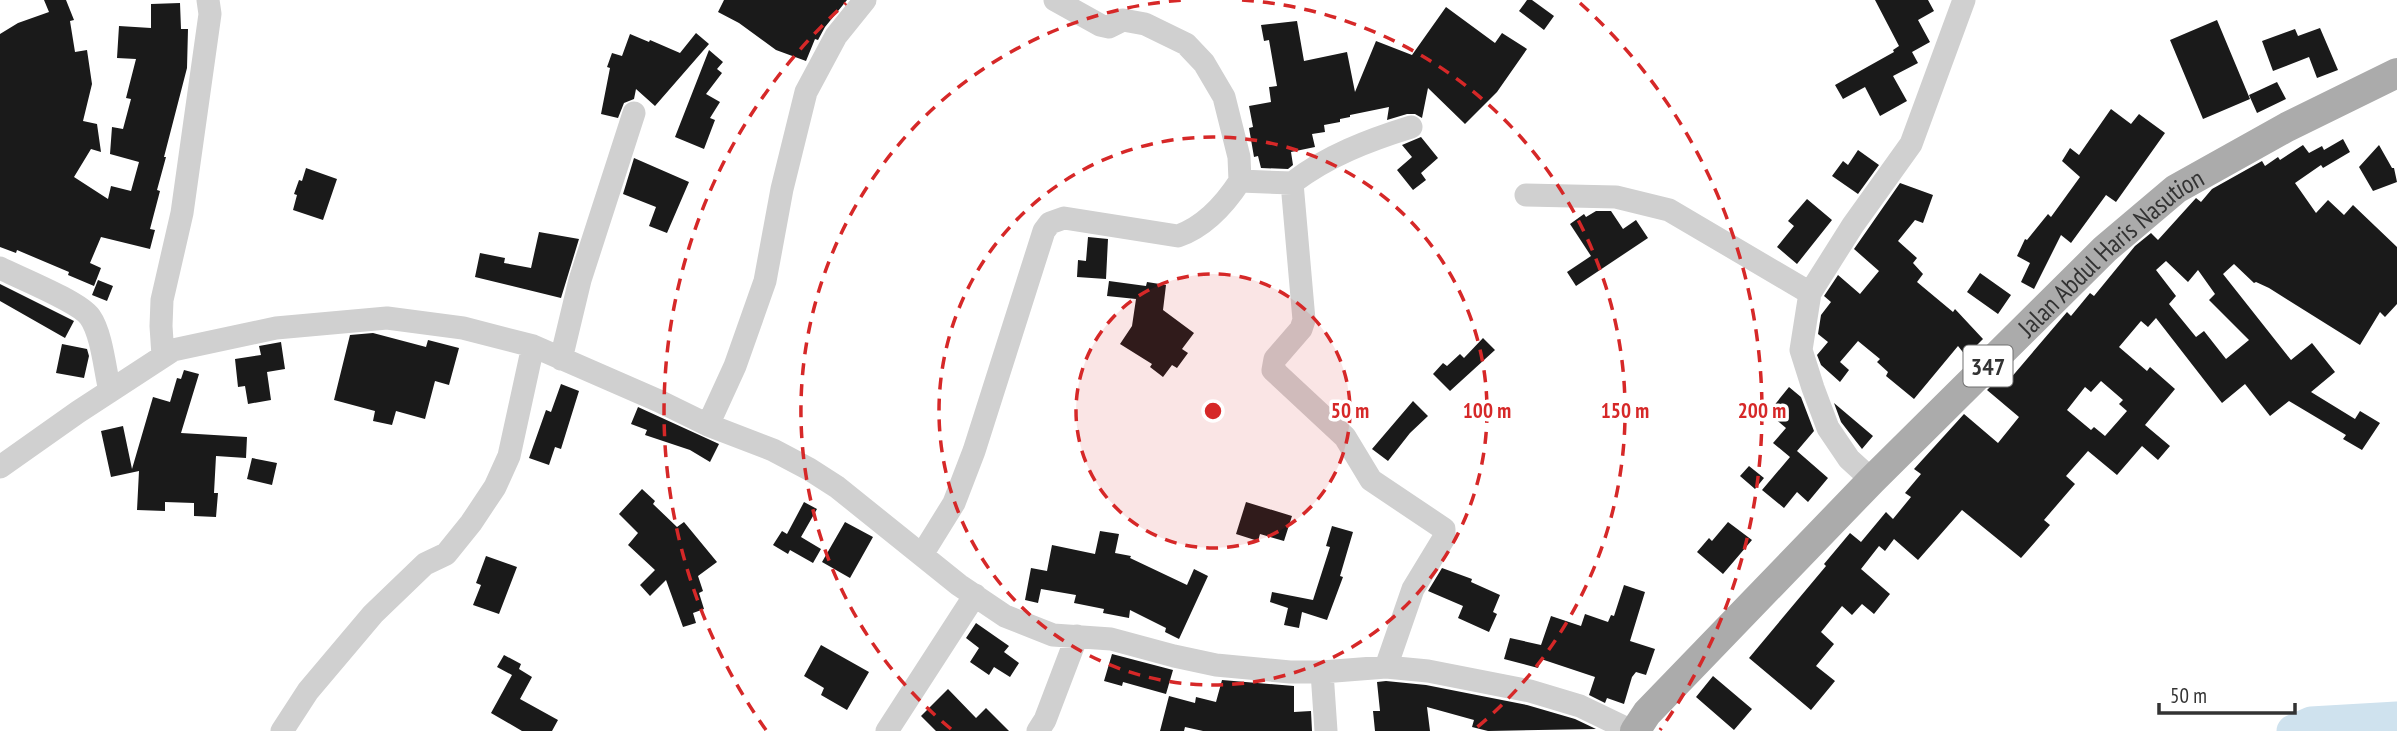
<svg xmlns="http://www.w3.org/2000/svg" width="2397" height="731" font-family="'PT Sans Narrow',sans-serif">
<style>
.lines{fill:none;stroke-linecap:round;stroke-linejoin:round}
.river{stroke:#cfe2ee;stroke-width:33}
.building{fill:#1a1a1a;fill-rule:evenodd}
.minor{stroke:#d0d0d0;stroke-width:23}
.major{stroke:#ababab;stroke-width:30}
.ring{fill:none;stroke:#d62828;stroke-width:3.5;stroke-dasharray:12 9}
.labels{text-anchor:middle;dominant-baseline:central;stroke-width:7;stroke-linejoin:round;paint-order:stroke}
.shield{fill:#fff;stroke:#707070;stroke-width:2}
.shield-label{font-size:24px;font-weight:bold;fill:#333}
.street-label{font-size:26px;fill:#333;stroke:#fff}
.centre{fill:#d62828;stroke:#fff;stroke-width:3.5}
.ring-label{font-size:21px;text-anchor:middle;font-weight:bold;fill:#d62828;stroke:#fff;stroke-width:7;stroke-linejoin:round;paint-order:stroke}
</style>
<rect width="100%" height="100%" fill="#fff"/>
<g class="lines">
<path class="river" d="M2293,731L2311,723L2397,718"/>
</g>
<path class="building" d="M44,0H66L74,20L70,21L75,52L87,50L92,84L83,121L97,124L101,152L91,149L74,177L108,199L111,186L131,191L139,162L110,154L112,127L123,129L131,99L126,98L136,59L117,58L119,26L151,28V4L180,3L181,29H188L187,68L164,157H166L157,190L160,191L150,229L155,230L150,249L101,237L90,263L101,268L94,286L68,275L69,272L17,250L16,253L0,247V34L18,23L49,12Z
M724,0H847L825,27L818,40L815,39L806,61L776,50L739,23L718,12Z
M1527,0H1532L1554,16L1544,30L1519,11Z
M1875,0H1928L1934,11L1918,20L1930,42L1912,52L1918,63L1893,76L1907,101L1880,116L1865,87L1843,99L1835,85L1894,52L1893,50L1899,46Z
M1446,7L1495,43L1502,33L1527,49L1497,92L1465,124L1428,88L1422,118L1415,114H1407L1387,120L1389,107L1350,115V117L1340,119V122L1324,125L1325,132L1312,134L1315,147L1291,152L1293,165L1288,169L1261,168L1258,156L1254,157L1249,128L1253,127L1249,106L1271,102L1269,87L1277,86L1269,40L1264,41L1261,25L1297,21L1304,61L1347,52L1355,92L1376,41L1412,55Z
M2217,20L2250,99L2203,119L2170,40Z
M2320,28L2338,70L2317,78L2309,57L2273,71L2262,41L2295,29L2298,36Z
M696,33L709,44L655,106L636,89L634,99L624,103L618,118L601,114L610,68L607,67L612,53L622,56L630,34L649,42L650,40L680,53Z
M709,50L723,62L717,69L722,73L706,94L720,102L710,118L715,120L704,149L675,137Z
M2277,82L2286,99L2257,113L2249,95Z
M2111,109L2131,124L2139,114L2165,133L2116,202L2106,195L2071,243L2061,235L2034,289L2021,282L2030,263L2017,256L2025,239L2027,240L2048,214L2051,217L2080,177L2062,161L2070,148L2079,155Z
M1421,137L1438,158L1421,173L1426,180L1413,190L1397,170L1412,157L1402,145Z
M2343,139L2350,152L2323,168L2321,165L2295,183L2316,213L2328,200L2344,215L2353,205L2397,247V304L2385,317L2380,312L2360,345L2269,288L2256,282L2254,283L2234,264L2223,274L2291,360L2312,343L2335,372L2311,392L2355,419L2360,411L2380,423L2362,450L2343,439L2346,435L2289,401L2270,416L2245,384L2222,403L2156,318L2148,327L2141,321L2119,347L2147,371L2150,367L2175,389L2145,425L2170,446L2158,460L2142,446L2117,475L2088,451L2066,476L2075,484L2044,520L2050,525L2021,558L1962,510L1918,560L1894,539L1885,551L1879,546L1861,569L1890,594L1874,614L1862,604L1852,615L1842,606L1821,632L1834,644L1816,666L1835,681L1811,710L1749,658L1826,566L1824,564L1850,533L1861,542L1886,512L1893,519L1911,497L1905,493L1921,474L1914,469L1964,414L1998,443L2019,417L1987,390L1997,380L2004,386L2067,312L2071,316L2090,293L2094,296L2135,246L2151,233L2158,240L2196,198L2201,202L2212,189L2262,161L2265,166L2278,157L2280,160L2303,145L2309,153L2322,146L2324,150ZM2166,261L2188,282L2198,270L2215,294L2209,300L2249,340L2226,359L2204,331L2196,337L2169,304L2176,296L2156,270ZM2101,381L2123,400L2119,404L2127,411L2105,436L2094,427L2091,430L2067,410L2085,387L2091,392Z
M2379,145L2392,168H2394L2397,182L2373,191L2359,167Z
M1858,150L1879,165L1858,194L1832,176L1843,161L1848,165Z
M634,158L689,182L667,233L649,226L656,207L623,194Z
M306,168L337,179L323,220L293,210L297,195L294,194L299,180L302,181Z
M1900,183L1933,195L1923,223L1915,220L1898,241L1917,258L1913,263L1923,274L1917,282L1953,312L1955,309L1983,339L1966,356L1958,346L1914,399L1886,376L1888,372L1877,362L1880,359L1858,341L1840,362L1849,370L1840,382L1821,365L1817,355L1828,342L1818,334L1821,315L1831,302L1824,296L1838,275L1860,294L1879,271L1854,249Z
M1807,199L1832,220L1797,264L1777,247L1794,226L1788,221Z
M1596,211H1611L1623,229L1636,220L1648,238L1576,286L1567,272L1591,256L1570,224L1584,214L1586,217Z
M539,232L579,239L561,298L475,277L480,253L505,258L504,263L531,268Z
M1088,237L1108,239L1106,279L1077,277L1078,260L1086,261Z
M1980,273L2011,295L1998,314L1967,292Z
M98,280L113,286L107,301L92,295Z
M1109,281L1146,286L1147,282L1166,285L1163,310L1194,333L1182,349L1188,353L1177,368L1172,365L1163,377L1150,367L1152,364L1120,344L1132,326L1136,299L1107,296Z
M0,284L74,321L65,338L0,301Z
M373,333L426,347L428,340L459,348L449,385L435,381L425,419L396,411L392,425L373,421L375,411L334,400L350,335Z
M1483,338L1495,350L1450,391L1433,374L1443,363L1447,366L1460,354L1464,358Z
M281,342L285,369L267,372L271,400L248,404L245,386L238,387L235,359L261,355L259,346Z
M62,344L87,349L89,356L84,378L56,373Z
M184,370L199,374L181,433L247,437L246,458L216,456L214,493H218L216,517L194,516V503L165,502V511L137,510L139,471L111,477L101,431L123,426L132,469L153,397L170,402L177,378L181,379Z
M561,384L579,391L561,449L555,447L549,465L529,458L546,410L551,412Z
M1789,387L1801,397L1814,431L1797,451L1828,478L1808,502L1797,492L1784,508L1762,490L1790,457L1773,443L1786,428L1768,413Z
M1413,401L1428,416L1410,433L1388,461L1372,449Z
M1834,403L1873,436L1862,449L1841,422Z
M638,407L719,444L710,462L690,450L645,435L647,430L631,424Z
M252,458L277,463L272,485L247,479Z
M1749,466L1764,478L1755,489L1740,476Z
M642,489L655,501L653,504L677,527L684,522L717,562L698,576L703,591L699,593L704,609L693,613L696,623L683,627L666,580L650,596L640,585L655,570L628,545L638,533L619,514Z
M804,502L817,509L801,537L821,549L813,563L790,550L788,554L773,545L782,531L787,534Z
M1246,502L1292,516L1284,541L1260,534L1258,541L1236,534Z
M845,522L873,537L850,578L822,562Z
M1728,522L1752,540L1723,574L1697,552L1709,538L1712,541Z
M1332,526L1353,532L1340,576L1343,577L1327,620L1302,612L1299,628L1284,625L1288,608L1270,602L1272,592L1313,600L1330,547L1326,546Z
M1100,531L1119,534L1115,553L1131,556L1130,558L1187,585L1194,569L1208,576L1179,639L1165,632L1166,628L1130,610L1129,618L1103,613L1104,609L1074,603L1076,595L1041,589L1038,603L1025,600L1031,568L1047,571L1052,545L1095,554Z
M486,556L517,567L499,614L473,605L481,585L476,583Z
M1442,568L1472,579L1471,582L1500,595L1493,612L1497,614L1489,632L1458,618L1463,606L1428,591Z
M1624,585L1645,592L1630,641L1655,649L1646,675L1636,672L1632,677L1624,704L1607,698L1605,703L1589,695L1595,677L1541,659L1538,668L1504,659L1510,638L1541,645L1551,616L1581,626L1585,614L1608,622L1611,615L1614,616Z
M976,623L1009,646L1004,652L1019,663L1010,677L994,667L989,675L970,662L979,648L966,638Z
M821,645L869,672L847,710L821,695L824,688L804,676Z
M1112,654L1173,670L1166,694L1123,682L1122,686L1104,681Z
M504,655L521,664L519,669L532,677L520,699L558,720L552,731H522L491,713L512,675L497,667Z
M1713,676L1752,709L1734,730L1696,697Z
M1222,680L1294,686V712L1311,711L1312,731H1203L1185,727L1184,731H1160L1169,696L1195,703L1196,697L1216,702Z
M1386,681L1426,685L1527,705L1575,719L1596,729L1488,731L1472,727L1474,720L1427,707L1430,731H1375L1373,711H1380L1377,682Z
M948,689L976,718L986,708L1009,731H936L921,716Z"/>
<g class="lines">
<path class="minor" d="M1240,181L1292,183
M1526,195L1616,197L1669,210L1810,293
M0,268C20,278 80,302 90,317C102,334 105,371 110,391
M163,356L161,326L162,300L182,213L210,14L208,0
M561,359L580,280L634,113
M708,425L735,366L765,281L782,189L806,92L836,36L865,0
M0,467L78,412L173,350L276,328L387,318L463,328L533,346L659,401L708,425L773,450L809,469L837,487L959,585L1005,616L1053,635L1111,639L1174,656L1216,665L1290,672H1322L1386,667L1428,671L1530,691L1580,706L1632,731
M1872,480L1849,459L1828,428L1813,388L1801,350L1810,293L1853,225L1911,144L1964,0
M923,553L954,503L974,451L1044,231L1050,223L1064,218L1178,236C1204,227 1225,204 1240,181L1239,157L1224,97L1204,63L1186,44L1145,24L1123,20L1109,27L1100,25L1055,0
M1386,667L1413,589L1444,538V529L1371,480L1345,437L1273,370L1275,359L1301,329L1304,320L1292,183C1327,156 1369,140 1411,127
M1322,672L1326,731
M282,731L308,691L373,614L425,564L446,554L471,523L495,487L509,456L533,346
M887,731L975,595
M1038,731L1045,720L1077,636"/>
<path class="major" id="s1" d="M1635,731L1647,713L1872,480L2105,249L2176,189L2287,127L2397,73"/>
</g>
<circle cx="1213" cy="411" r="137" fill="#d62828" fill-opacity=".12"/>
<g class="ring">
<circle cx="1213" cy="411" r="137"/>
<circle cx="1213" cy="411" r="274"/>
<path d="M951 729A412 412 0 0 1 1184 0M1242 0A412 412 0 0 1 1475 729"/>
<path d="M766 730A549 549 0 0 1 846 3M1580 3A549 549 0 0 1 1660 730"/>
</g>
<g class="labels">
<rect class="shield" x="1963.5" y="345.5" width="49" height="41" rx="5"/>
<g class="shield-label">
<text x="1988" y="366">347</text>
</g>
<g class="street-label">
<text stroke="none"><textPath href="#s1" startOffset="676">Jalan Abdul Haris Nasution</textPath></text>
</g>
</g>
<circle cx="1213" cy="411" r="10" class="centre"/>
<g class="ring-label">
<text x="1350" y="418">50 m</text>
<text x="1487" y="418">100 m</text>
<text x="1625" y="418">150 m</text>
<text x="1762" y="418">200 m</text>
</g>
<path d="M2159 703v10h136v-10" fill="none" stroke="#333333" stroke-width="3.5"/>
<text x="2170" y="703" font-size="21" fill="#333333" stroke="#ffffff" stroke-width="5" paint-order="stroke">50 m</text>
</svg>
